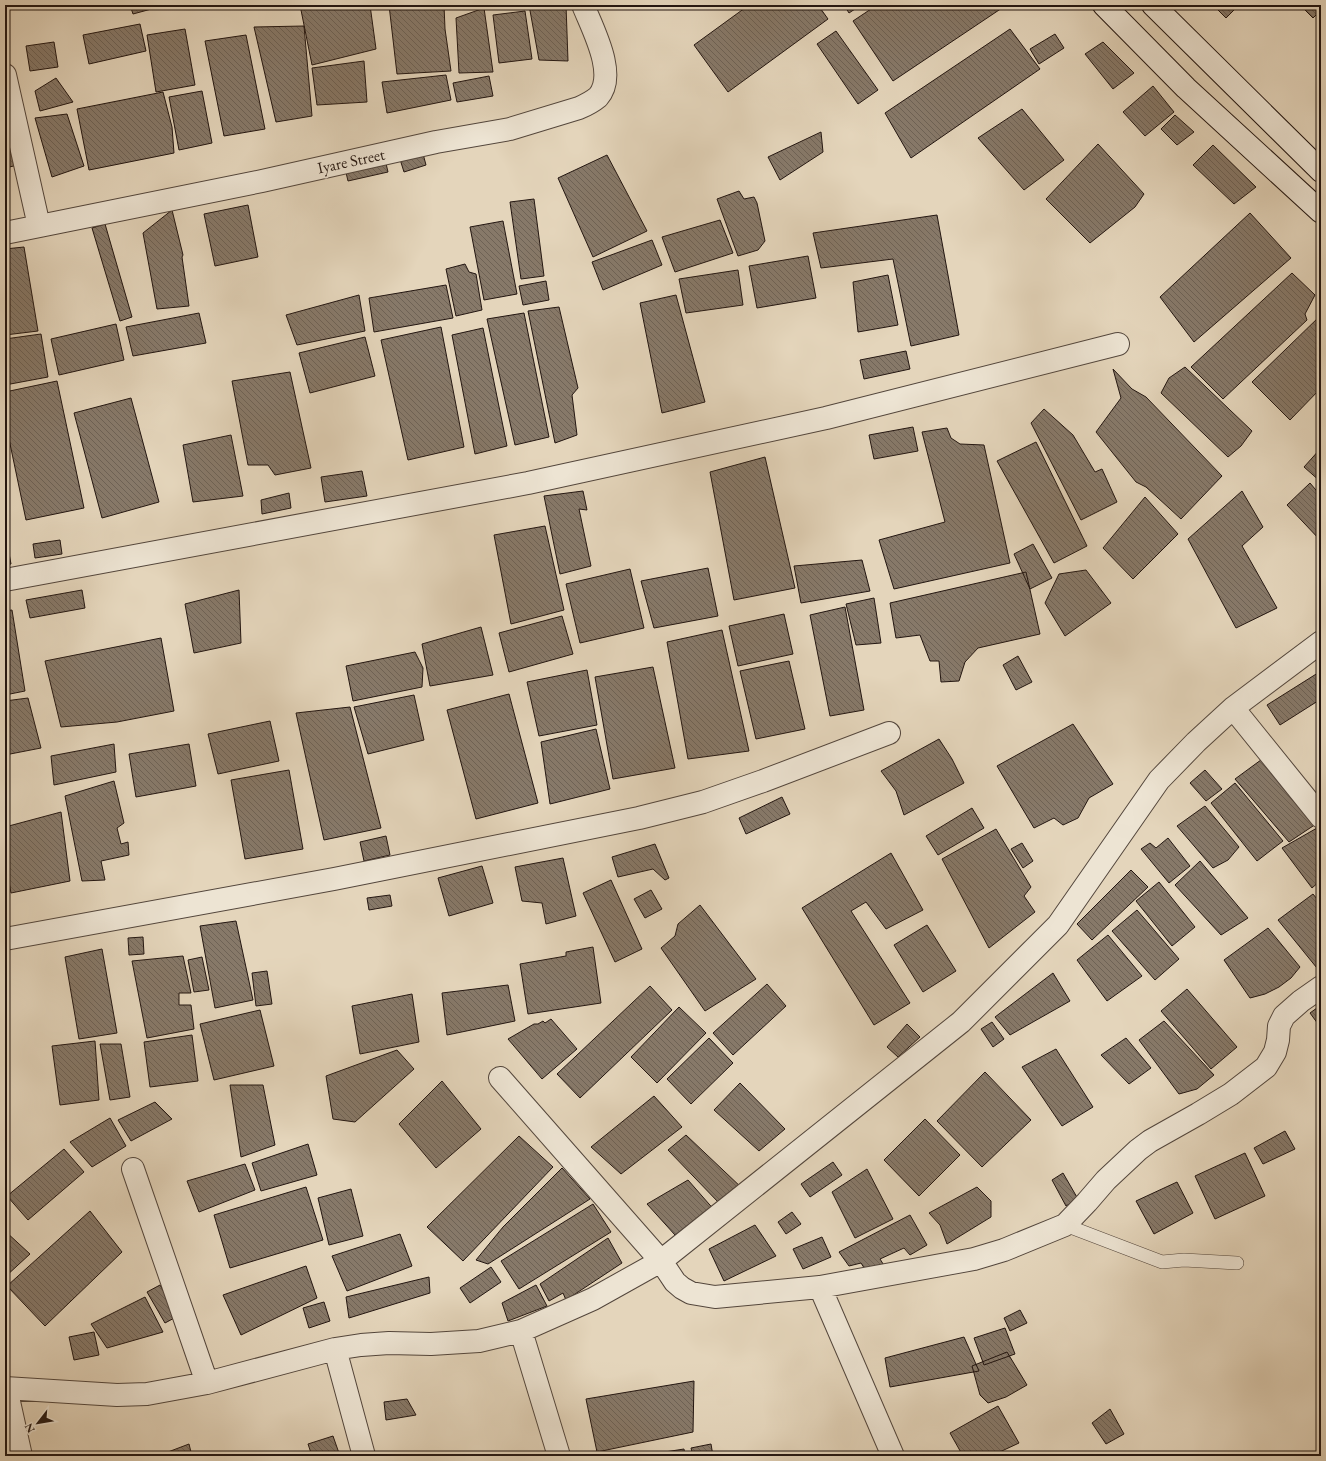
<svg xmlns="http://www.w3.org/2000/svg" width="1326" height="1461" font-family="'EB Garamond',serif">
<style>
.building{fill:url(#building-back-hatch);stroke:#231611}
.lines{fill:none;stroke-linecap:round;stroke-linejoin:round}
.lane-casing{stroke:#53463c;stroke-width:14}
.street-casing{stroke:#53463c;stroke-width:24}
.secondary-casing{stroke:#231611;stroke-width:24}
.lane{stroke:#ede4d3;stroke-width:13}
.street{stroke:#ede4d3;stroke-width:22}
.secondary{stroke:#ede4d3;stroke-width:22}
.labels{text-anchor:middle;dominant-baseline:central;stroke-width:4;stroke-linejoin:round;paint-order:stroke}
.street-label{font-size:16px;fill:#231611;stroke:#ede4d3}
</style>
<defs>
<pattern id="building-back-hatch" width="6" height="6" patternUnits="userSpaceOnUse"><rect width="6" height="6" fill="#877969"/><path d="M-1 5l2 2M0 0l6 6M5-1l2 2" fill="none" stroke="#6e6255"/></pattern>
</defs>
<rect width="100%" height="100%" fill="#e4d5bb"/>
<filter id="stains"><feTurbulence type="fractalNoise" baseFrequency=".005" numOctaves="4"/><feColorMatrix values="0 0 0 0 .2 0 0 0 0 .09 0 0 0 0 .02 0 0 0 .5 -.17"/></filter>
<radialGradient id="worn" r=".72"><stop offset=".6" stop-color="#630" stop-opacity="0"/><stop offset="1" stop-color="#630" stop-opacity=".3"/></radialGradient>
<path class="building" d="M130,5H166L133,14Z
M300,5H370L376,49L312,65Z
M389,5H444L445,29L451,71L397,74Z
M529,5H566L568,61L539,60Z
M749,5H818L828,19L728,92L694,45Z
M844,5H861L849,13Z
M877,5H893L896,10L904,5H1004L1005,6L893,81L853,21Z
M1213,5H1239L1226,18Z
M1300,5H1321V10L1313,18Z
M484,8L493,72L459,73L456,18Z
M525,11L532,59L499,63L493,15Z
M140,24L146,51L89,64L83,35Z
M304,26L312,116L276,122L254,27Z
M185,29L195,85L156,92L147,35Z
M1010,29L1040,69L911,158L885,113Z
M836,31L878,90L858,104L817,44Z
M1055,34L1064,48L1039,64L1030,49Z
M246,35L265,129L224,136L205,41Z
M54,42L58,67L30,71L26,46Z
M1103,42L1134,73L1113,89L1085,54Z
M364,61L367,102L317,105L312,68Z
M446,75L451,100L387,113L382,82Z
M489,76L493,96L457,102L453,83Z
M56,78L73,102L40,111L35,91Z
M1153,86L1174,112L1145,136L1123,112Z
M202,91L212,143L179,150L169,97Z
M163,92L172,127L174,153L89,170L77,109Z
M5,108L18,165L5,168Z
M1022,109L1064,160L1024,190L978,138Z
M67,114L84,166L52,177L35,118Z
M1175,115L1194,132L1177,145L1161,129Z
M821,132L823,152L780,180L768,157Z
M1098,144L1144,194L1135,207L1090,243L1046,199Z
M1213,145L1256,187L1234,204L1193,165Z
M422,150L426,165L404,172L399,156Z
M384,155L388,172L348,181L344,164Z
M607,155L647,231L593,257L558,178Z
M739,191L744,199L754,197L757,203L765,241L758,250L738,256L717,199Z
M534,199L544,276L521,279L510,202Z
M248,205L258,257L215,266L204,214Z
M172,210L183,255L182,257L189,306L157,309L143,233Z
M1250,213L1291,258L1194,342L1160,297Z
M937,215L959,335L911,346L893,259L821,268L813,233Z
M720,220L733,253L675,272L662,237Z
M503,221L517,294L484,300L470,227Z
M105,224L132,317L120,321L92,228Z
M652,240L662,265L603,290L592,262Z
M24,247L38,331L5,335V249Z
M808,256L816,298L757,308L749,266Z
M465,264L469,272L476,274L482,310L456,316L446,269Z
M738,270L743,305L686,313L679,279Z
M1292,273L1315,295L1305,314L1307,320L1223,399L1191,367Z
M888,275L898,325L858,332L853,282Z
M546,281L549,300L523,305L519,286Z
M446,285L453,318L374,332L369,298Z
M359,295L365,331L297,345L286,315Z
M676,295L705,402L662,413L640,303Z
M559,307L578,388L572,395L577,435L555,443L528,311Z
M199,313L206,343L133,356L126,327Z
M524,313L549,437L515,445L487,319Z
M1321,315V388L1290,420L1252,382Z
M116,324L124,360L59,375L51,339Z
M441,327L464,447L408,460L381,340Z
M483,328L507,446L475,454L452,335Z
M41,334L48,377L5,385V339Z
M365,337L375,376L310,393L299,353Z
M906,351L910,369L864,379L860,360Z
M1185,367L1252,431L1241,446L1228,457L1161,393L1169,378Z
M1113,369L1132,389L1146,397L1222,476L1181,519L1146,487L1136,482L1096,432L1121,398Z
M290,372L311,468L275,475L268,465H248L232,381Z
M57,381L84,508L26,520L5,420V392Z
M131,398L159,502L102,518L74,413Z
M1044,409L1073,435L1095,472L1102,469L1117,502L1081,520L1031,423Z
M913,427L918,451L874,459L869,435Z
M947,428L951,438L960,444L984,445L1010,563L894,589L879,540L945,522L922,432Z
M231,435L243,496L193,502L183,445Z
M1036,442L1087,546L1054,563L997,461Z
M1321,448V482L1304,467Z
M765,457L795,588L734,600L710,472Z
M362,471L367,496L325,502L321,477Z
M1310,483L1321,496V541L1287,505Z
M583,491L587,510L579,509L591,566L560,574L544,496Z
M1242,491L1263,527L1242,546L1277,608L1236,628L1188,539Z
M289,493L291,508L262,514L261,500Z
M1145,497L1178,534L1133,579L1103,548Z
M5,525L8,545H5Z
M545,526L564,610L511,624L494,535Z
M60,540L62,554L35,558L33,544Z
M1033,544L1052,578L1030,589L1014,554Z
M8,548L11,564L5,565V549Z
M862,560L870,591L801,603L794,566Z
M708,568L718,616L654,628L641,581Z
M630,569L644,628L580,643L566,584Z
M1086,570L1111,603L1065,636L1045,603L1059,574Z
M1026,572L1040,634L978,648L965,662L959,681L941,682L939,661H930L920,635L896,638L890,603Z
M82,590L85,608L30,618L26,600Z
M239,590L241,643L194,653L185,604Z
M874,598L881,643L856,645L846,604Z
M845,607L864,710L830,716L810,615Z
M12,610L25,691L5,695V611Z
M784,614L793,654L738,666L729,626Z
M562,616L573,654L509,672L499,633Z
M481,627L493,675L430,686L422,644Z
M722,630L749,751L688,759L667,642Z
M161,638L174,711L117,722L61,727L45,661Z
M415,652L423,668L422,687L353,701L346,666Z
M1018,656L1032,682L1016,690L1003,665Z
M789,661L805,729L756,739L740,671Z
M653,667L675,768L613,779L595,677Z
M587,670L597,725L539,736L527,682Z
M1321,671V699L1280,725L1267,705Z
M509,694L538,803L476,819L447,710Z
M414,695L424,740L368,754L354,707Z
M28,698L41,748L5,755V701Z
M350,707L381,828L324,840L296,713Z
M270,721L279,761L218,774L208,734Z
M1073,724L1113,784L1089,798L1078,818L1063,825L1054,818L1034,828L997,766Z
M596,729L610,789L550,804L541,742Z
M939,739L952,759L964,783L904,815L896,791L881,771Z
M114,744L116,772L54,785L51,756Z
M189,744L196,786L136,797L129,754Z
M1265,757L1316,824L1289,842L1235,779Z
M289,770L303,849L245,859L231,780Z
M1205,770L1222,789L1206,801L1190,783Z
M114,781L124,823L117,828L121,844L128,842L129,855L101,861L105,880L82,881L65,796Z
M1235,783L1283,841L1257,861L1211,803Z
M782,797L790,814L746,834L739,818Z
M1205,806L1239,847L1228,860L1213,868L1177,826Z
M972,808L984,828L938,855L926,836Z
M61,812L70,881L11,893L5,860V827Z
M1317,828L1321,836V880L1312,888L1282,848Z
M996,829L1031,887L1024,896L1035,912L989,948L942,859Z
M386,836L390,855L364,861L360,842Z
M1168,838L1190,866L1169,883L1141,849L1150,843L1156,848Z
M1022,843L1033,861L1023,868L1011,849Z
M655,844L669,878L665,880L653,869L618,877L612,857Z
M891,853L923,910L886,929L866,902L851,911L910,1003L874,1025L802,908Z
M563,858L576,916L546,924L542,903L522,901L515,867Z
M1200,861L1248,918L1221,935L1175,885Z
M482,866L493,903L449,916L438,878Z
M1131,870L1148,887L1092,940L1077,924Z
M611,880L642,949L615,962L583,893Z
M1159,882L1195,927L1172,946L1136,901Z
M651,890L662,909L645,918L634,899Z
M1313,894L1321,904V973L1278,920Z
M390,895L392,906L369,910L367,898Z
M700,905L756,979L705,1011L661,948L675,936L678,924Z
M1137,910L1179,959L1155,980L1112,931Z
M236,921L253,1000L215,1008L200,926Z
M927,925L956,971L923,992L894,945Z
M1268,928L1300,967L1291,978L1279,987L1265,994L1250,998L1224,960Z
M1108,935L1142,976L1107,1001L1077,960Z
M143,937L144,954L129,955L128,938Z
M593,947L601,1003L528,1014L520,964L566,956V952Z
M102,949L117,1033L79,1039L65,957Z
M183,956L191,993H179V1005H191L194,1029L147,1038L132,961Z
M202,957L209,990L194,992L188,960Z
M267,971L272,1004L256,1006L252,973Z
M1053,973L1070,1001L1010,1035L995,1017Z
M767,984L786,1006L733,1055L713,1033Z
M508,985L515,1021L447,1035L442,993Z
M650,986L672,1010L580,1098L557,1074Z
M1187,989L1237,1047L1211,1069L1161,1011Z
M412,994L419,1042L360,1054L352,1006Z
M1321,1005V1028L1310,1013Z
M679,1007L706,1033L657,1083L631,1057Z
M260,1010L274,1066L214,1080L200,1024Z
M551,1019L577,1049L542,1079L508,1039L534,1024H538L543,1021L545,1023Z
M1164,1021L1214,1075L1197,1089L1179,1094L1139,1040Z
M992,1022L1004,1039L993,1047L981,1029Z
M907,1024L920,1037L898,1057L887,1047Z
M192,1035L198,1081L150,1087L144,1042Z
M709,1038L733,1063L691,1104L667,1079Z
M1126,1038L1151,1068L1129,1084L1101,1055Z
M95,1041L99,1100L60,1105L52,1046Z
M100,1044H121L130,1097L110,1100Z
M1056,1049L1093,1107L1062,1126L1022,1067Z
M397,1050L414,1069L355,1122L333,1119L326,1076Z
M985,1072L1031,1120L982,1167L937,1121Z
M442,1081L481,1129L436,1168L399,1124Z
M740,1083L785,1129L759,1151L714,1110Z
M230,1085H263L275,1145L241,1157Z
M654,1096L682,1127L621,1174L591,1147Z
M155,1102L172,1119L131,1141L118,1120Z
M110,1118L126,1146L92,1167L70,1142Z
M925,1119L960,1155L919,1196L884,1160Z
M1285,1131L1295,1149L1263,1164L1254,1148Z
M686,1135L743,1189L720,1204L668,1150Z
M519,1136L553,1167L463,1261L427,1227Z
M308,1144L317,1175L261,1191L252,1163Z
M64,1149L84,1172L28,1220L7,1196Z
M1245,1153L1265,1196L1215,1219L1195,1176Z
M833,1162L842,1175L810,1197L801,1184Z
M245,1164L255,1190L199,1212L187,1181Z
M562,1168L590,1199L488,1264L476,1260L503,1227Z
M867,1169L893,1219L855,1238L832,1192Z
M1063,1173L1078,1199L1066,1206L1052,1180Z
M688,1180L716,1212L675,1235L647,1204Z
M1177,1182L1193,1213L1154,1234L1136,1201Z
M306,1187L323,1240L230,1268L214,1215Z
M977,1187L991,1201V1217L947,1244L940,1225L929,1213Z
M351,1189L363,1236L329,1245L318,1198Z
M593,1204L611,1232L519,1289L501,1261Z
M90,1211L122,1252L45,1326L7,1286Z
M792,1212L801,1224L786,1234L778,1222Z
M910,1215L927,1245L910,1255L904,1248L880,1259L885,1267L868,1274L861,1263L849,1266L839,1252Z
M755,1225L776,1256L724,1281L709,1249Z
M5,1231L30,1254L5,1277Z
M400,1234L412,1266L347,1291L332,1256Z
M822,1237L831,1257L803,1269L793,1249Z
M608,1238L622,1263L566,1300L563,1293L549,1301L540,1284Z
M306,1266L317,1298L241,1335L223,1295Z
M491,1267L501,1282L470,1303L460,1288Z
M429,1277L430,1293L349,1318L346,1297Z
M160,1285L178,1316L165,1323L147,1292Z
M536,1285L547,1306L508,1321L502,1303Z
M145,1297L163,1332L107,1348L91,1324Z
M324,1302L330,1321L309,1328L303,1308Z
M1020,1310L1027,1323L1010,1331L1004,1318Z
M1005,1328L1015,1354L984,1365L974,1338Z
M94,1332L99,1355L74,1360L69,1337Z
M964,1337L979,1371L890,1387L885,1358Z
M1007,1352L1027,1385L1006,1397L988,1403L980,1395L972,1366Z
M694,1381L693,1432L597,1452L586,1399Z
M407,1399L416,1415L386,1420L384,1402Z
M998,1406L1019,1443L991,1456H963L950,1433Z
M1110,1409L1124,1434L1106,1444L1092,1423Z
M333,1436L340,1456H312L308,1444Z
M189,1444L192,1456H160V1455Z
M711,1444L713,1456H693L691,1448Z
M684,1449L685,1456H639Z"/>
<g class="lines">
<g class="lane-casing">
<path id="lane" d="M1065,1225L1162,1262L1184,1260L1237,1263"/>
</g>
<g class="street-casing">
<path id="street" d="M5,75L39,226
M5,233L262,181L436,142L510,129L579,108C586,105 592,102 598,97C618,75 592,28 583,5
M5,580L528,483L826,418L1118,344
M1233,708L1321,817
M5,939L334,879L639,818L703,802L763,781L889,733
M500,1078L661,1261L675,1282L682,1288L691,1293L715,1297L820,1287L974,1259L1004,1250L1065,1225L1087,1202L1106,1180L1138,1150L1150,1141L1198,1114L1231,1094L1266,1067L1275,1052L1278,1040L1279,1026L1284,1016L1301,1001L1321,987
M133,1169L207,1383
M820,1287L893,1456
M521,1331L559,1456
M335,1349L364,1456
M5,1388L117,1395L147,1394L207,1383L335,1349L361,1345L389,1343L431,1344L479,1341L521,1331L593,1299L661,1261L961,1022L1058,925L1159,780L1196,742L1233,708L1321,642
M6,1388L21,1456"/>
</g>
<g class="secondary-casing">
<path id="secondary" d="M1104,5L1186,88L1321,212
M1153,5L1321,171"/>
</g>
<use href="#lane" class="lane"/>
<use href="#street" class="street"/>
<use href="#secondary" class="secondary"/>
</g>
<g class="labels">
<g class="street-label">
<text transform="translate(351 161) rotate(-12)">Iyare Street</text>
</g>
</g>
<rect width="1326" height="1461" fill="none" stroke="#e4d5bb" stroke-width="20"/>
<rect x="6" y="6" width="1314" height="1449" fill="none" stroke="#231611" stroke-width="2"/>
<rect x="10" y="10" width="1306" height="1441" fill="none" stroke="#231611"/>
<g transform="translate(38 1423) rotate(239)" stroke="#ede4d3" stroke-width="3" paint-order="stroke">
<path d="M0-3L7 15L0 10L-7 15Z" fill="#231611"/>
<text y="-6" font-size="11" font-weight="bold" text-anchor="middle" fill="#231611">N</text>
</g>
<rect width="100%" height="100%" filter="url(#stains)"/>
<rect width="100%" height="100%" fill="url(#worn)"/>
</svg>
